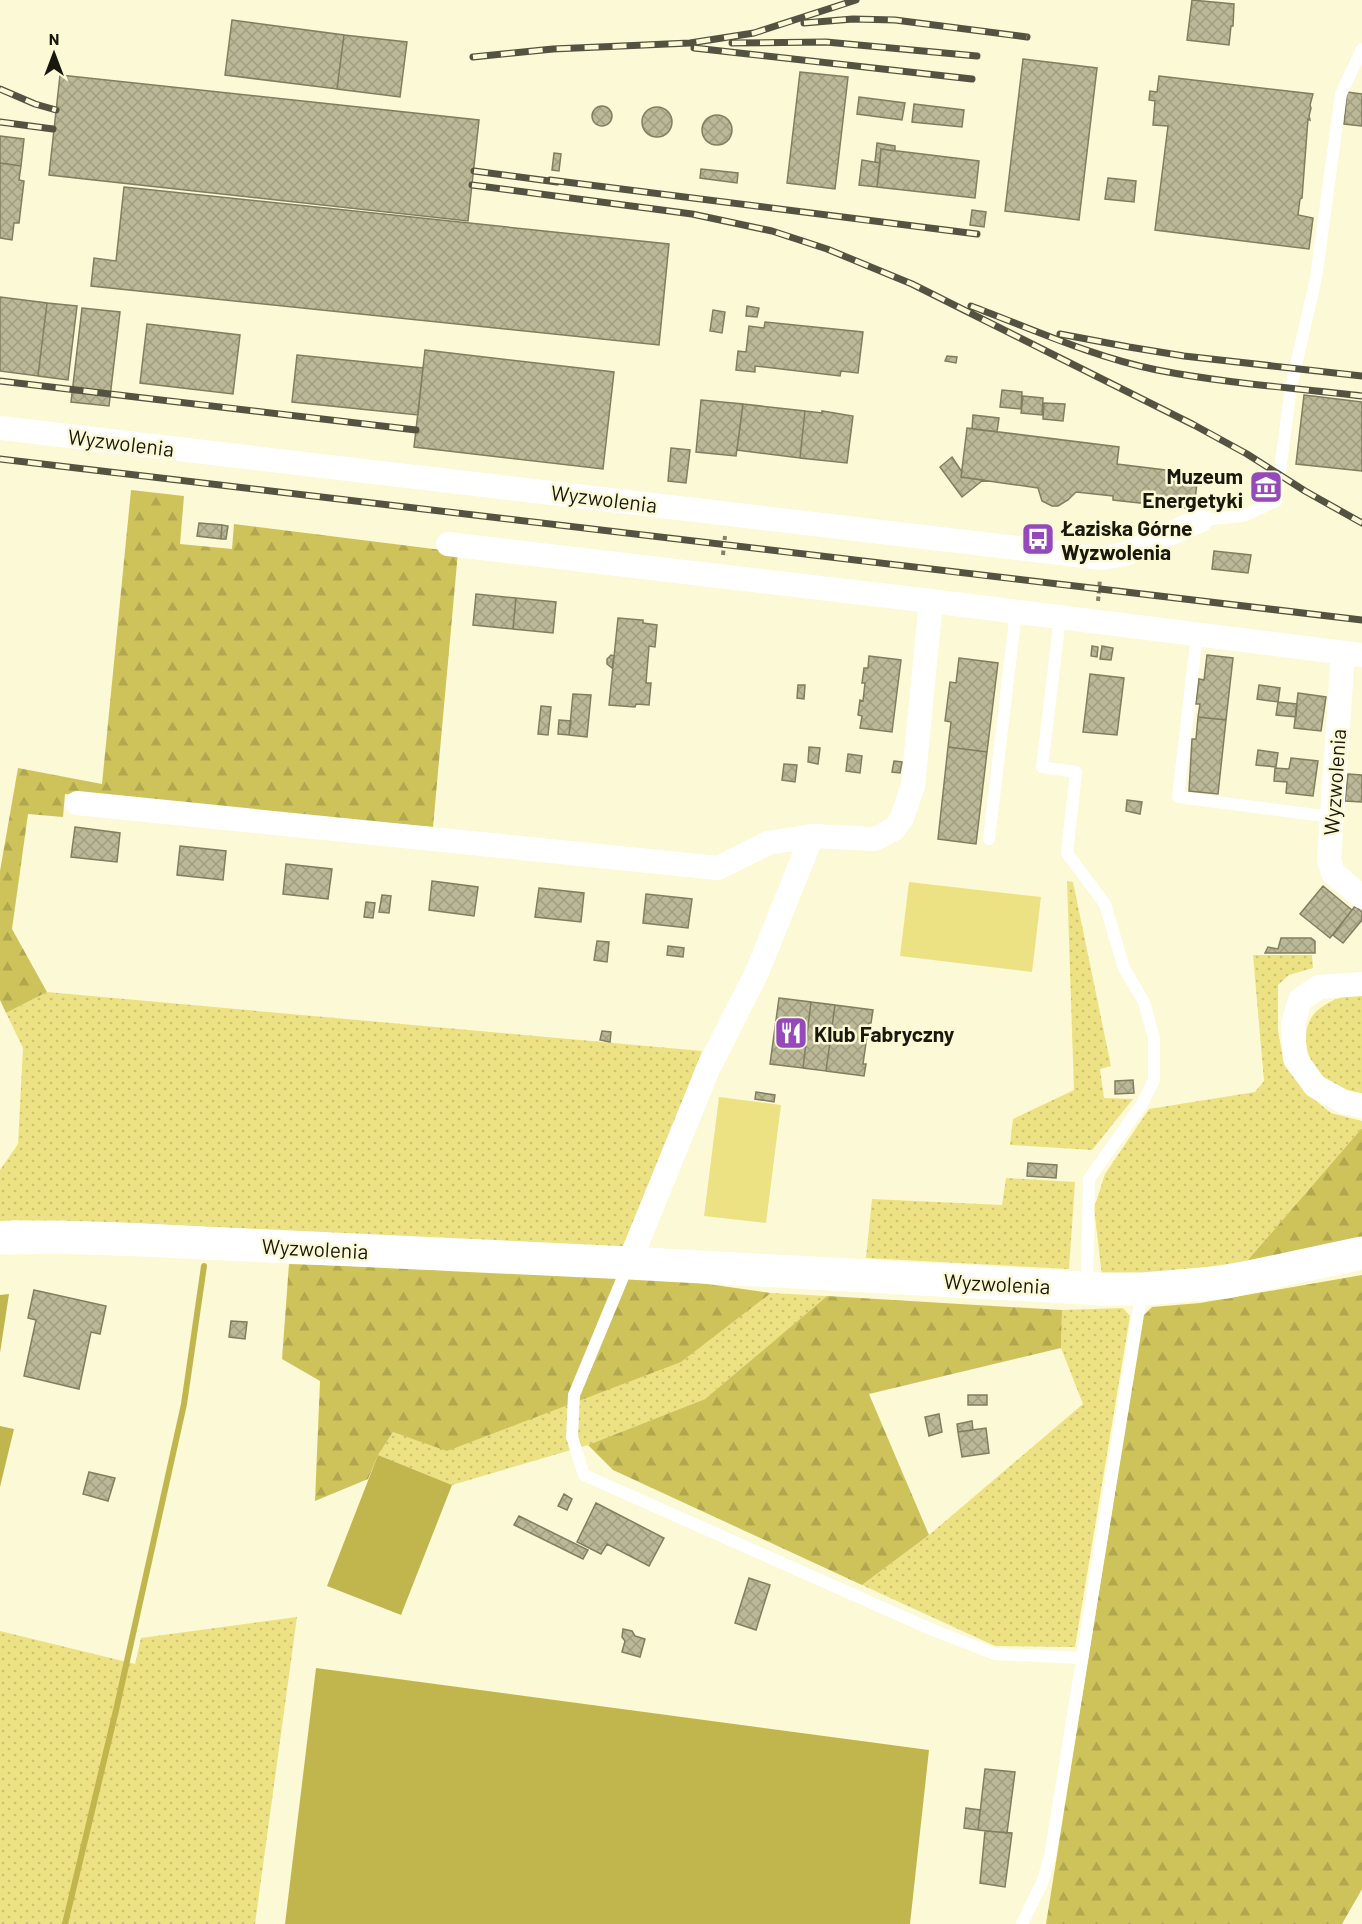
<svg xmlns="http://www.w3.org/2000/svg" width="1362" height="1924" font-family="Barlow,sans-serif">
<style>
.grass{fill:url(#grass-dots)}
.forest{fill:url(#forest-firs)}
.pitch{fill:#ede283}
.water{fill:#c1b64e}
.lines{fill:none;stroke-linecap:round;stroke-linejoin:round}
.stream{stroke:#c1b64e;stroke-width:6}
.building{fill:url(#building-cross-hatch);stroke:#817e5f;stroke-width:1.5}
.path{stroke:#818069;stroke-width:4;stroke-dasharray:4.5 3;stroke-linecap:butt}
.lane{stroke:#fff;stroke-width:12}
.street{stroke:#fff;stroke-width:24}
.secondary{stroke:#fff;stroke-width:33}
.rail-casing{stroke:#545341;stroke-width:7}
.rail{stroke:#fcf9d7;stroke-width:4.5;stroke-dasharray:14;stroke-linecap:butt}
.labels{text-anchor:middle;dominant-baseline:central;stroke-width:5;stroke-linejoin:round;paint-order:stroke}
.street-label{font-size:21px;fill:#19180c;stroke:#fcf9d7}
.poi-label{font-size:21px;font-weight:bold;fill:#19180c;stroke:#fcf9d7;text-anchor:start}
</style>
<defs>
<pattern id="grass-dots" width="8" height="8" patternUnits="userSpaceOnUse" patternTransform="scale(1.5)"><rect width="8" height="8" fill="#ede283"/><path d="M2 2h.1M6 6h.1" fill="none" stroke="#cbc170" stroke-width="1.8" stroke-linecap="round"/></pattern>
<pattern id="forest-firs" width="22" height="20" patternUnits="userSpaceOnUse" patternTransform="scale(1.5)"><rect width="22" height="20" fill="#cec35b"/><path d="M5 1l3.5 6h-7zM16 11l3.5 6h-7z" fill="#b0a74e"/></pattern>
<pattern id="building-cross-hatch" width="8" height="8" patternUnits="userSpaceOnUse" patternTransform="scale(1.5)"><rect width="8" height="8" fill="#bbb897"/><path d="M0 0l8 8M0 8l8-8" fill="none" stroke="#a09d81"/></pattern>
</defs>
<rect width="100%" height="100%" fill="#fcf9d7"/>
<path class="grass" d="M1067,881L1073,882L1111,1066L1100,1069L1104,1098L1133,1099L1092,1150L1010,1145L1013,1119L1074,1090Z
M1253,955H1312L1313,968L1289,975L1278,985V1030L1284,1065L1304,1091L1331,1113L1362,1121V1128L1247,1261L1188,1270L1102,1276L1094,1208L1105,1174L1149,1109L1255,1092L1264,1081Z
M47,992L702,1051L634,1228L622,1248L112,1222L15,1220L0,1221V1170L18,1144L23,1048L6,1013Z
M1362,992V1093C1353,1092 1338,1088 1330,1083C1307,1068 1295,1029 1319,1009C1332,999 1346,995 1362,992Z
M1006,1178L1075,1182L1069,1269L866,1258L872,1199L1002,1205Z
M771,1293L827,1296L705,1399L588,1445L452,1485L378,1455L393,1432L680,1362Z
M1123,1308L1130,1316L1075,1647L995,1646L862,1585L929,1535L1083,1404L1061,1348L1062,1310Z
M297,1617L255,1924H0V1631L135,1664L141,1638Z"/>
<path class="forest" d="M131,490L184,496L180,544L232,549L234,524L458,552L433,827L65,794L63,817L28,814L12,929L47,992L6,1013L0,1000V871L18,768L102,784Z
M1362,1128V1238L1247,1261Z
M289,1264L651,1276L771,1293L681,1362L447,1451L393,1432L378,1455L368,1479L315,1501L320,1381L282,1359Z
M1362,1275V1889L1342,1924H1046L1143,1316L1152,1307L1200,1303Z
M827,1296L1062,1310L1061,1348L869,1394L929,1535L862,1585L613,1470L588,1445L705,1399Z"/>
<path class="pitch" d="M909,882L1041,897L1032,972L900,956Z
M719,1097L781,1105L766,1223L704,1216Z"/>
<path class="water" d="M9,1294L0,1353V1295Z
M0,1426L14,1429L0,1487Z
M378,1455L452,1485L401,1615L327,1586Z
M316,1668L929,1750L910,1924H285Z"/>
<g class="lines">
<path class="stream" d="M65,1924L117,1706L184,1404L204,1266"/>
</g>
<path class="building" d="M1192,0L1234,4L1233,26H1231L1229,45L1187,40Z
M232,20L344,35L337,89L225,75Z
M344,35L407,42L400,97L337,89Z
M1023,59L1097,68L1079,220L1005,211Z
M800,72L848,77L835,189L787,183Z
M60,75L479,120L468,221L49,175Z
M1159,76L1313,94L1310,105L1311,108L1309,116L1310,120L1308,119L1302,198L1300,199L1298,215L1313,218L1309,249L1155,230L1168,126L1153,125L1155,101L1149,100L1150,91L1157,92Z
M1347,92L1362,94V126L1344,124Z
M859,97L905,103L902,120L857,114Z
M914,104L964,110L962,127L912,122Z
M592 116a10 10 0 1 1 20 0a10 10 0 1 1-20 0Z
M642 122a15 15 0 1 1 30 0a15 15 0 1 1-30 0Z
M702 130a15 15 0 1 1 30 0a15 15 0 1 1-30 0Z
M0,136L24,139L21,166L0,163Z
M877,143L895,146V151L881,149L880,163L875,162Z
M881,149L979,161L975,198L877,187Z
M554,153L561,154L559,171L552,170Z
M862,160L880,163L877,187L859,185Z
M0,163L21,166L19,180L24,181L19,223H14L12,240L0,238Z
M701,169L738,173L737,183L700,178Z
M1108,178L1136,181L1134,202L1105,199Z
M124,187L669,244L659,345L91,286L94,258L116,261Z
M972,210L986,212L984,227L970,225Z
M0,297L47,303L38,376L0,371Z
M47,303L77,306L68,380L38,376Z
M747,306L759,308L757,317L746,316Z
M82,308L120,312L109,406L71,402Z
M713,310L725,312L722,333L710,331Z
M765,322L863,332L858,373L841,371L840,376L755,366V372L736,370L738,351L746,352L749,326L764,328Z
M147,324L240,335L233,394L140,383Z
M425,350L614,372L603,469L414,447Z
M297,355L423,368L418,415L292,402Z
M947,356L957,357L956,363L945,361Z
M1002,390L1022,392L1021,409L1000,407Z
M1304,395L1362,402V471L1296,464Z
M1023,396L1043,398L1042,415L1021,413Z
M701,400L743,404L736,456L696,452Z
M1044,403L1065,404L1063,421L1043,419Z
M743,404L805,411L800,458L737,450Z
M805,411L822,413V411L853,416L847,463L800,458Z
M973,415L999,418L997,432L972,429Z
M967,428L1119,447L1117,464L1198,474L1194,509L1113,500V496L1076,492L1068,500L1058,506H1052L1042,501L1038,488L961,477Z
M671,448L690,450L686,483L668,481Z
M952,457L962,472L961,477L983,480L962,497L940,467Z
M199,523L222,525L221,539L197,536Z
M222,525L228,526L226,539H221Z
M1214,551L1251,555L1248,573L1212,569Z
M476,594L516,598L513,629L473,625Z
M516,598L556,602L553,633L513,629Z
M618,618L641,620H643V623L657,625L655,647L649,646L646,683H651L649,705L636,704L635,707L609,705Z
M1092,646L1098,647L1097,657L1091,656Z
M1102,646L1113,648L1111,660L1100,659Z
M611,655L614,656L612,668L607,664V659Z
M1207,655L1233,658L1226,720L1198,717L1200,704H1196L1199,679L1204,680Z
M869,656L901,660L892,732L860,728L862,716L858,715L860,700L863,701L865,683H862L864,668H868Z
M959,658L998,663L987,752L948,747L951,722L945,721L950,682L956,683Z
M1090,674L1124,678L1117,735L1083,732Z
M798,685H805L804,699L797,698Z
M1259,685L1280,688L1278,702L1257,699Z
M1298,693L1326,697L1321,731L1294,728Z
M573,694L591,695L587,737L569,735Z
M1278,702L1297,704L1296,717L1276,715Z
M541,706L551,707L548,735L538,734Z
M1198,717L1226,720L1218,794L1189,791L1192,739H1196Z
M559,720L571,721L569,735L558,734Z
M809,747L820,748L818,764L808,762Z
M948,747L987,752L976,844L938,839Z
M1258,750L1278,753L1276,767L1256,765Z
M848,754L862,756L860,773L846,771Z
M1291,758L1318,761L1313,796L1286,793L1287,782L1274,781L1275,768L1289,769Z
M894,761L902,762L900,773L892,772Z
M784,764L797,765L795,782L782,780Z
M1348,774L1362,775V802L1345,801Z
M1127,800L1142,802L1140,814L1126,811Z
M75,827L120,833L117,862L71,857Z
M180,846L226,851L223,880L177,875Z
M286,864L332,869L328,899L283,894Z
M432,881L478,887L474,916L429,910Z
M1323,886L1352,910L1330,938L1300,914Z
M539,888L584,893L581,922L535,917Z
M646,894L692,899L688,928L643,923Z
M382,895L391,896L389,913L379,912Z
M366,902L375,903L373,918L364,917Z
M1355,906L1362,912V920L1343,943L1333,935Z
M1281,938H1311L1315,941V953H1265L1268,947L1278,949Z
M597,941L609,942L607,962L594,960Z
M668,946L684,948L683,957L667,955Z
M779,998L811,1002L803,1068L770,1064Z
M811,1002L835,1005L826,1071L803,1068Z
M835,1005L873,1010L871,1023H869L868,1029L863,1064H866L864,1076L826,1071Z
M602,1031L611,1032L610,1042L600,1040Z
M1133,1080L1134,1093L1115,1094V1081Z
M756,1092L775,1095L774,1102L755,1099Z
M1028,1163L1057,1165L1056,1178L1027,1176Z
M34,1290L106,1306L100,1334L91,1332L79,1389L24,1376L36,1320L28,1318Z
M231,1321L247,1322L245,1339L229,1337Z
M968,1395H987V1405H968Z
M939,1414L942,1432L929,1436L925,1417Z
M972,1421L973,1430L958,1432L957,1424Z
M986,1428L989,1453L962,1457L958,1432Z
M89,1472L115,1478L108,1501L83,1494Z
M564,1494L572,1499L567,1510L558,1506Z
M596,1503L664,1538L649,1566L607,1544L601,1554L577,1542Z
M519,1516L588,1550L583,1559L514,1525Z
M749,1578L770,1585L756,1630L735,1623Z
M623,1629L632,1631L635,1636L645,1639L640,1657L622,1652L625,1641L622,1637Z
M985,1769L1015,1772L1007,1833L978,1830Z
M966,1808L980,1810L978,1830L964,1828Z
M985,1831L1012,1833L1005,1887L980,1883Z"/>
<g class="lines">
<path class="path" d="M723,555L725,536
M1098,601L1100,579"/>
<path class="lane" d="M1201,520L1243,516L1276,501L1291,387L1316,278L1341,94L1362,49
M1060,618L1042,767L1076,772L1067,853L1105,904L1124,968L1144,1002L1154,1038V1080L1142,1104L1089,1179L1087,1287
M1197,635L1178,797L1332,817
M989,839L1016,612
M628,1265L574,1395L572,1437L584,1475L935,1631L995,1654L1082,1658
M1022,1924L1042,1883L1050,1857L1142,1290"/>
<path class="street" d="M0,428L1102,558L1125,554L1201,520
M448,544L931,601L1362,655
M1343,653L1329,860L1333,873L1362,897
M77,803L718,868L768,843L812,836L758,970L708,1069L629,1263
M812,836L875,839L894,829L901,820L913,786L931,601
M1362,984L1319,987L1300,1000L1293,1024L1295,1058L1315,1086L1344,1102L1362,1106"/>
<path class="secondary" d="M0,1238L60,1237L141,1240L629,1263L1102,1289H1143L1226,1282L1362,1253"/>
<g class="rail-casing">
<path id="rail" d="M804,23L853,19L895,20L1027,37
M732,43L826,42L977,56
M694,48L972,79
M473,57L553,49L690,43L754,33L856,0
M0,89L35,104L56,110
M0,122L53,129
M474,171L557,182
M550,180L977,234
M472,185L692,214L772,231L827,249L912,284L1194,425L1247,454L1305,491L1362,523
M971,306C1032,329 1093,357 1157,370C1224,383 1294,388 1362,396
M1060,334L1129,347L1184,356L1362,376
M0,381L416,430
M0,459L1362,620"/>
</g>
<use href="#rail" class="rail"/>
</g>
<defs>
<g id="museum-square" transform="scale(1.725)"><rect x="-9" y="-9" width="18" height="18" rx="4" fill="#9549ba" stroke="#fcf9d7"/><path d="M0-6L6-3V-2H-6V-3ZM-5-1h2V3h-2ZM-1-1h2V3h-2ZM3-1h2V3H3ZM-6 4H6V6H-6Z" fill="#fff"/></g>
<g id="bus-square" transform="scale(1.725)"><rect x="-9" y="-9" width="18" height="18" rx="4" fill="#9549ba" stroke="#fcf9d7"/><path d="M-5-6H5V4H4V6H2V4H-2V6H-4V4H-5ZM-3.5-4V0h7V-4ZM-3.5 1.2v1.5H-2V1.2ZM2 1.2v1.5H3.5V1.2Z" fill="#fff"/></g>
<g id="restaurant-square" transform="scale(1.725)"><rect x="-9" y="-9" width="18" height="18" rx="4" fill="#9549ba" stroke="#fcf9d7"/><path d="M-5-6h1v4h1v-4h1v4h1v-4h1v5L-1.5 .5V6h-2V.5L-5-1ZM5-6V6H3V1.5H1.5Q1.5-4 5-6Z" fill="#fff"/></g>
</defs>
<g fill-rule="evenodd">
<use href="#museum-square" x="1266" y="487"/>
<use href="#bus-square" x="1038" y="539"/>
<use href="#restaurant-square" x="791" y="1033"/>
</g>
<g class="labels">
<g class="street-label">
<text transform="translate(121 442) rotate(7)">Wyzwolenia</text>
<text transform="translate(604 498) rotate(7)">Wyzwolenia</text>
<text transform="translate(1334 782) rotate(-86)">Wyzwolenia</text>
<text transform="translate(315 1248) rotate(3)">Wyzwolenia</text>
<text transform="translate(997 1283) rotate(3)">Wyzwolenia</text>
</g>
<g class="poi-label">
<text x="1243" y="475" text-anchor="end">Muzeum<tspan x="1243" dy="24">Energetyki</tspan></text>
<text x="1061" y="527">Łaziska Górne<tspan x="1061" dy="24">Wyzwolenia</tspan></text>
<text x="814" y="1033">Klub Fabryczny</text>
</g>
</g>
<g transform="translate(54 54)" stroke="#fcf9d7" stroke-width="4.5" paint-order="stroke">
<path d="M0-4.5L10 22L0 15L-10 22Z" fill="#19180c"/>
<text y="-9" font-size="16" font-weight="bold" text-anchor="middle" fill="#19180c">N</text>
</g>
</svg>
